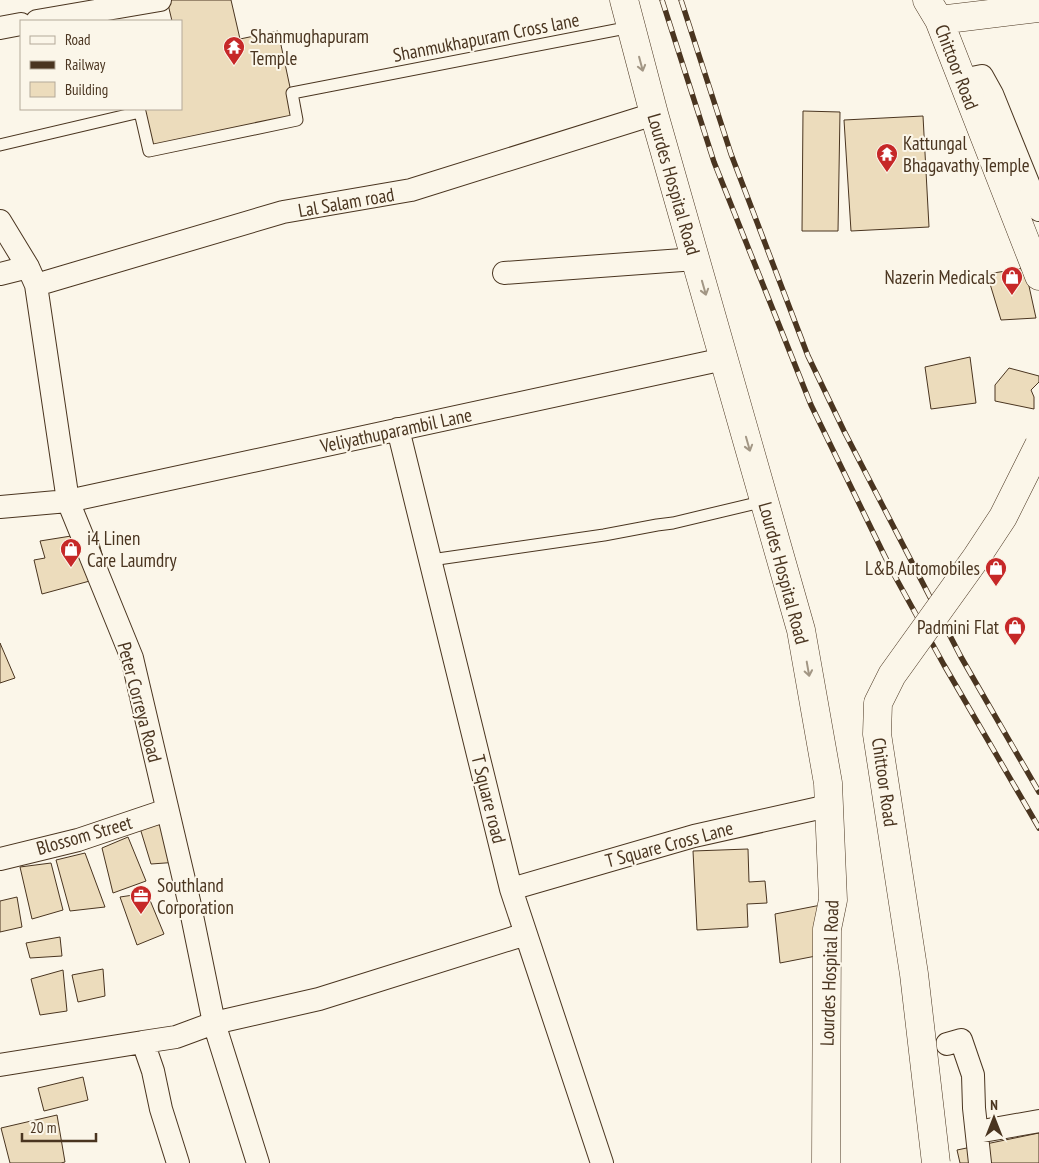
<svg xmlns="http://www.w3.org/2000/svg" width="1039" height="1163" font-family="'PT Sans Narrow',sans-serif">
<style>
.building{fill:#ecdcbc;stroke:#4a3520}
.lines{fill:none;stroke-linecap:round;stroke-linejoin:round}
.lane-casing{stroke:#4a3520;stroke-width:13}
.street-casing{stroke:#4a3520;stroke-width:24}
.secondary-casing{stroke:#4a3520;stroke-width:29}
.lane{stroke:#fbf6e9;stroke-width:11}
.street{stroke:#fbf6e9;stroke-width:22}
.secondary{stroke:#fbf6e9;stroke-width:28}
.rail-casing{stroke:#4a3520;stroke-width:5.5}
.rail{stroke:#fbf6e9;stroke-width:4;stroke-dasharray:11;stroke-linecap:butt}
.secondary-bridge-casing{stroke:#4a3520;stroke-width:29;stroke-linecap:butt}
.secondary-bridge{stroke:#fbf6e9;stroke-width:28}
.oneway{stroke:#a29684}
.labels{text-anchor:middle;dominant-baseline:central;stroke-width:4;stroke-linejoin:round;paint-order:stroke}
.poi-label{font-size:19px;fill:#4a3520;stroke:#fbf6e9;text-anchor:start}
.street-label{font-size:19px;fill:#4a3520;stroke:#fbf6e9}
</style>
<rect width="100%" height="100%" fill="#fbf6e9"/>
<path class="building" d="M167,0H231L240,39L278,31L297,120L149,151L140,109H181V21H172Z
M803,111L840,112L838,231H802Z
M923,116L929,227L851,231L844,120Z
M1025,268L1036,318L1001,320L987,274Z
M970,357L976,403L931,409L925,367Z
M1009,368L1039,376V382L1031,390L1034,397V409L995,401V385Z
M96,532L108,576L42,594L34,560L45,558L40,541Z
M0,643L15,678L0,683Z
M167,817L179,862L151,864L140,828Z
M128,837L146,881L113,893L102,848Z
M748,849L749,882L765,881L767,903L747,904L748,927L697,930L693,851Z
M85,853L105,907L70,911L56,860Z
M51,863L63,910L32,919L20,867Z
M147,893L164,934L137,945L120,897Z
M17,897L22,927L0,932V901Z
M821,905V955L780,963L775,914Z
M60,937L62,956L30,958L26,943Z
M103,969L105,996L78,1002L72,975Z
M63,970L67,1011L40,1015L31,979Z
M83,1077L88,1100L44,1111L38,1088Z
M57,1115L65,1162L61,1163H10L1,1128Z
M1039,1133V1163H960L957,1150Z"/>
<g class="lines">
<g class="lane-casing">
<path id="lane" d="M0,145L140,112L149,151L297,120L292,93L631,27
M431,560L604,535L657,525L673,523L765,501"/>
</g>
<g class="street-casing">
<path id="street" d="M37,21L160,0
M0,28L21,24
M962,80L982,76L992,94L1039,210
M0,221L28,267L36,285L68,501L132,658L189,901L214,1023L258,1163
M504,273L696,259
M0,274L28,267
M36,285L283,212L411,190L654,114
M398,429L511,889L602,1163
M0,507L68,501L724,359
M0,859L78,840L167,810
M511,889L694,836L828,806
M947,1044L961,1040L973,1075L974,1108L980,1163
M0,1065L143,1042
M977,1132L1039,1121
M178,1163L161,1109L153,1071L143,1042L176,1037L214,1023L319,999L526,934"/>
</g>
<g class="secondary-casing">
<path id="secondary" d="M624,0L654,114L801,630L828,783L833,900L827,929L826,1163
M927,0L939,20L1039,276
M939,20L1039,8"/>
</g>
<use href="#lane" class="lane"/>
<use href="#street" class="street"/>
<use href="#secondary" class="secondary"/>
<g class="rail-casing">
<path id="rail" d="M662,0L714,162L811,405L892,571L944,665L1039,828
M681,0L731,154L808,356L844,431L961,657L1039,792"/>
</g>
<use href="#rail" class="rail"/>
<g class="secondary-bridge-casing">
<path id="secondary-bridge" d="M936,1163L914,974L877,734L878,703L892,675L976,558L1003,517L1039,445"/>
</g>
<use href="#secondary-bridge" class="secondary-bridge"/>
</g>
<defs><path id="oneway-shaft" d="M-6 0H5M1.5-3L5.5 0L1.5 3" fill="none" stroke-width="1.6" stroke-linecap="round" stroke-linejoin="round" transform="scale(1.25)"/></defs>
<g class="oneway">
<use href="#oneway-shaft" transform="translate(641 64) rotate(75)"/>
<use href="#oneway-shaft" transform="translate(704 288) rotate(74)"/>
<use href="#oneway-shaft" transform="translate(748 444) rotate(74)"/>
<use href="#oneway-shaft" transform="translate(808 669) rotate(80)"/>
</g>
<defs>
<g id="temple-pin" transform="scale(1.125)"><path d="M0 17L-7.5 6A9.5 9.5 0 1 1 7.5 6Z" fill="#c62828" stroke="#fbf6e9"/><path d="M0-6L5-2H3V0L6.5 2.5H4V6H1.5V3h-3V6H-4V2.5H-6.5L-3 0V-2H-5Z" fill="#fff"/></g>
<g id="shop-pin" transform="scale(1.125)"><path d="M0 17L-7.5 6A9.5 9.5 0 1 1 7.5 6Z" fill="#c62828" stroke="#fbf6e9"/><path d="M-5-2.5h2.3a2.7 3.5 0 0 1 5.4 0H5L5.5 6h-11ZM-1.5-2.5h3a1.5 2.3 0 0 0-3 0Z" fill="#fff"/></g>
<g id="office-pin" transform="scale(1.125)"><path d="M0 17L-7.5 6A9.5 9.5 0 1 1 7.5 6Z" fill="#c62828" stroke="#fbf6e9"/><path d="M-6-3h4V-5.5h4V-3h4V5H-6ZM-1-4.5V-3h2v-1.5ZM-6 0V1H6V0Z" fill="#fff"/></g>
</defs>
<g fill-rule="evenodd">
<use href="#temple-pin" x="234" y="47"/>
<use href="#temple-pin" x="887" y="154"/>
<use href="#shop-pin" x="1012" y="277"/>
<use href="#shop-pin" x="71" y="549"/>
<use href="#shop-pin" x="996" y="568"/>
<use href="#shop-pin" x="1015" y="627"/>
<use href="#office-pin" x="141" y="896"/>
</g>
<g class="labels">
<g class="poi-label">
<text x="250" y="36">Shanmughapuram<tspan x="250" dy="22">Temple</tspan></text>
<text x="903" y="143">Kattungal<tspan x="903" dy="22">Bhagavathy Temple</tspan></text>
<text x="996" y="277" text-anchor="end">Nazerin Medicals</text>
<text x="87" y="538">i4 Linen<tspan x="87" dy="22">Care Laumdry</tspan></text>
<text x="980" y="568" text-anchor="end">L&amp;B Automobiles</text>
<text x="999" y="627" text-anchor="end">Padmini Flat</text>
<text x="157" y="885">Southland<tspan x="157" dy="22">Corporation</tspan></text>
</g>
<g class="street-label">
<text transform="translate(486 37) rotate(-11)">Shanmukhapuram Cross lane</text>
<text transform="translate(957 67) rotate(69)">Chittoor Road</text>
<text transform="translate(674 184) rotate(74)">Lourdes Hospital Road</text>
<text transform="translate(346 202) rotate(-10)">Lal Salam road</text>
<text transform="translate(396 430) rotate(-12)">Veliyathuparambil Lane</text>
<text transform="translate(784 573) rotate(75)">Lourdes Hospital Road</text>
<text transform="translate(140 702) rotate(75)">Peter Correya Road</text>
<text transform="translate(885 782) rotate(82)">Chittoor Road</text>
<text transform="translate(489 799) rotate(76)">T Square road</text>
<text transform="translate(84 835) rotate(-16)">Blossom Street</text>
<text transform="translate(669 844) rotate(-15)">T Square Cross Lane</text>
<text transform="translate(829 973) rotate(-88)">Lourdes Hospital Road</text>
</g>
</g>
<rect x="20" y="20" width="162" height="90" fill="#fbf6e9" stroke="#b4a999"/>
<rect x="30" y="36" width="25" height="8" fill="#fbf6e9" stroke="#b4a999"/>
<text x="65" y="45" font-size="15" fill="#4a3520">Road</text>
<rect x="30" y="61" width="25" height="8" fill="#4a3520" stroke="#b4a999"/>
<text x="65" y="70" font-size="15" fill="#4a3520">Railway</text>
<rect x="30" y="82" width="25" height="15" fill="#ecdcbc" stroke="#b4a999"/>
<text x="65" y="95" font-size="15" fill="#4a3520">Building</text>
<g transform="translate(994 1118)" stroke="#fbf6e9" stroke-width="4" paint-order="stroke">
<path d="M0-4L9 19L0 12L-9 19Z" fill="#4a3520"/>
<text y="-8" font-size="14" font-weight="bold" text-anchor="middle" fill="#4a3520">N</text>
</g>
<path d="M22 1133v8h74v-8" fill="none" stroke="#4a3520" stroke-width="2.5"/>
<text x="30" y="1133" font-size="15" fill="#4a3520" stroke="#fbf6e9" stroke-width="4" paint-order="stroke">20 m</text>
</svg>
